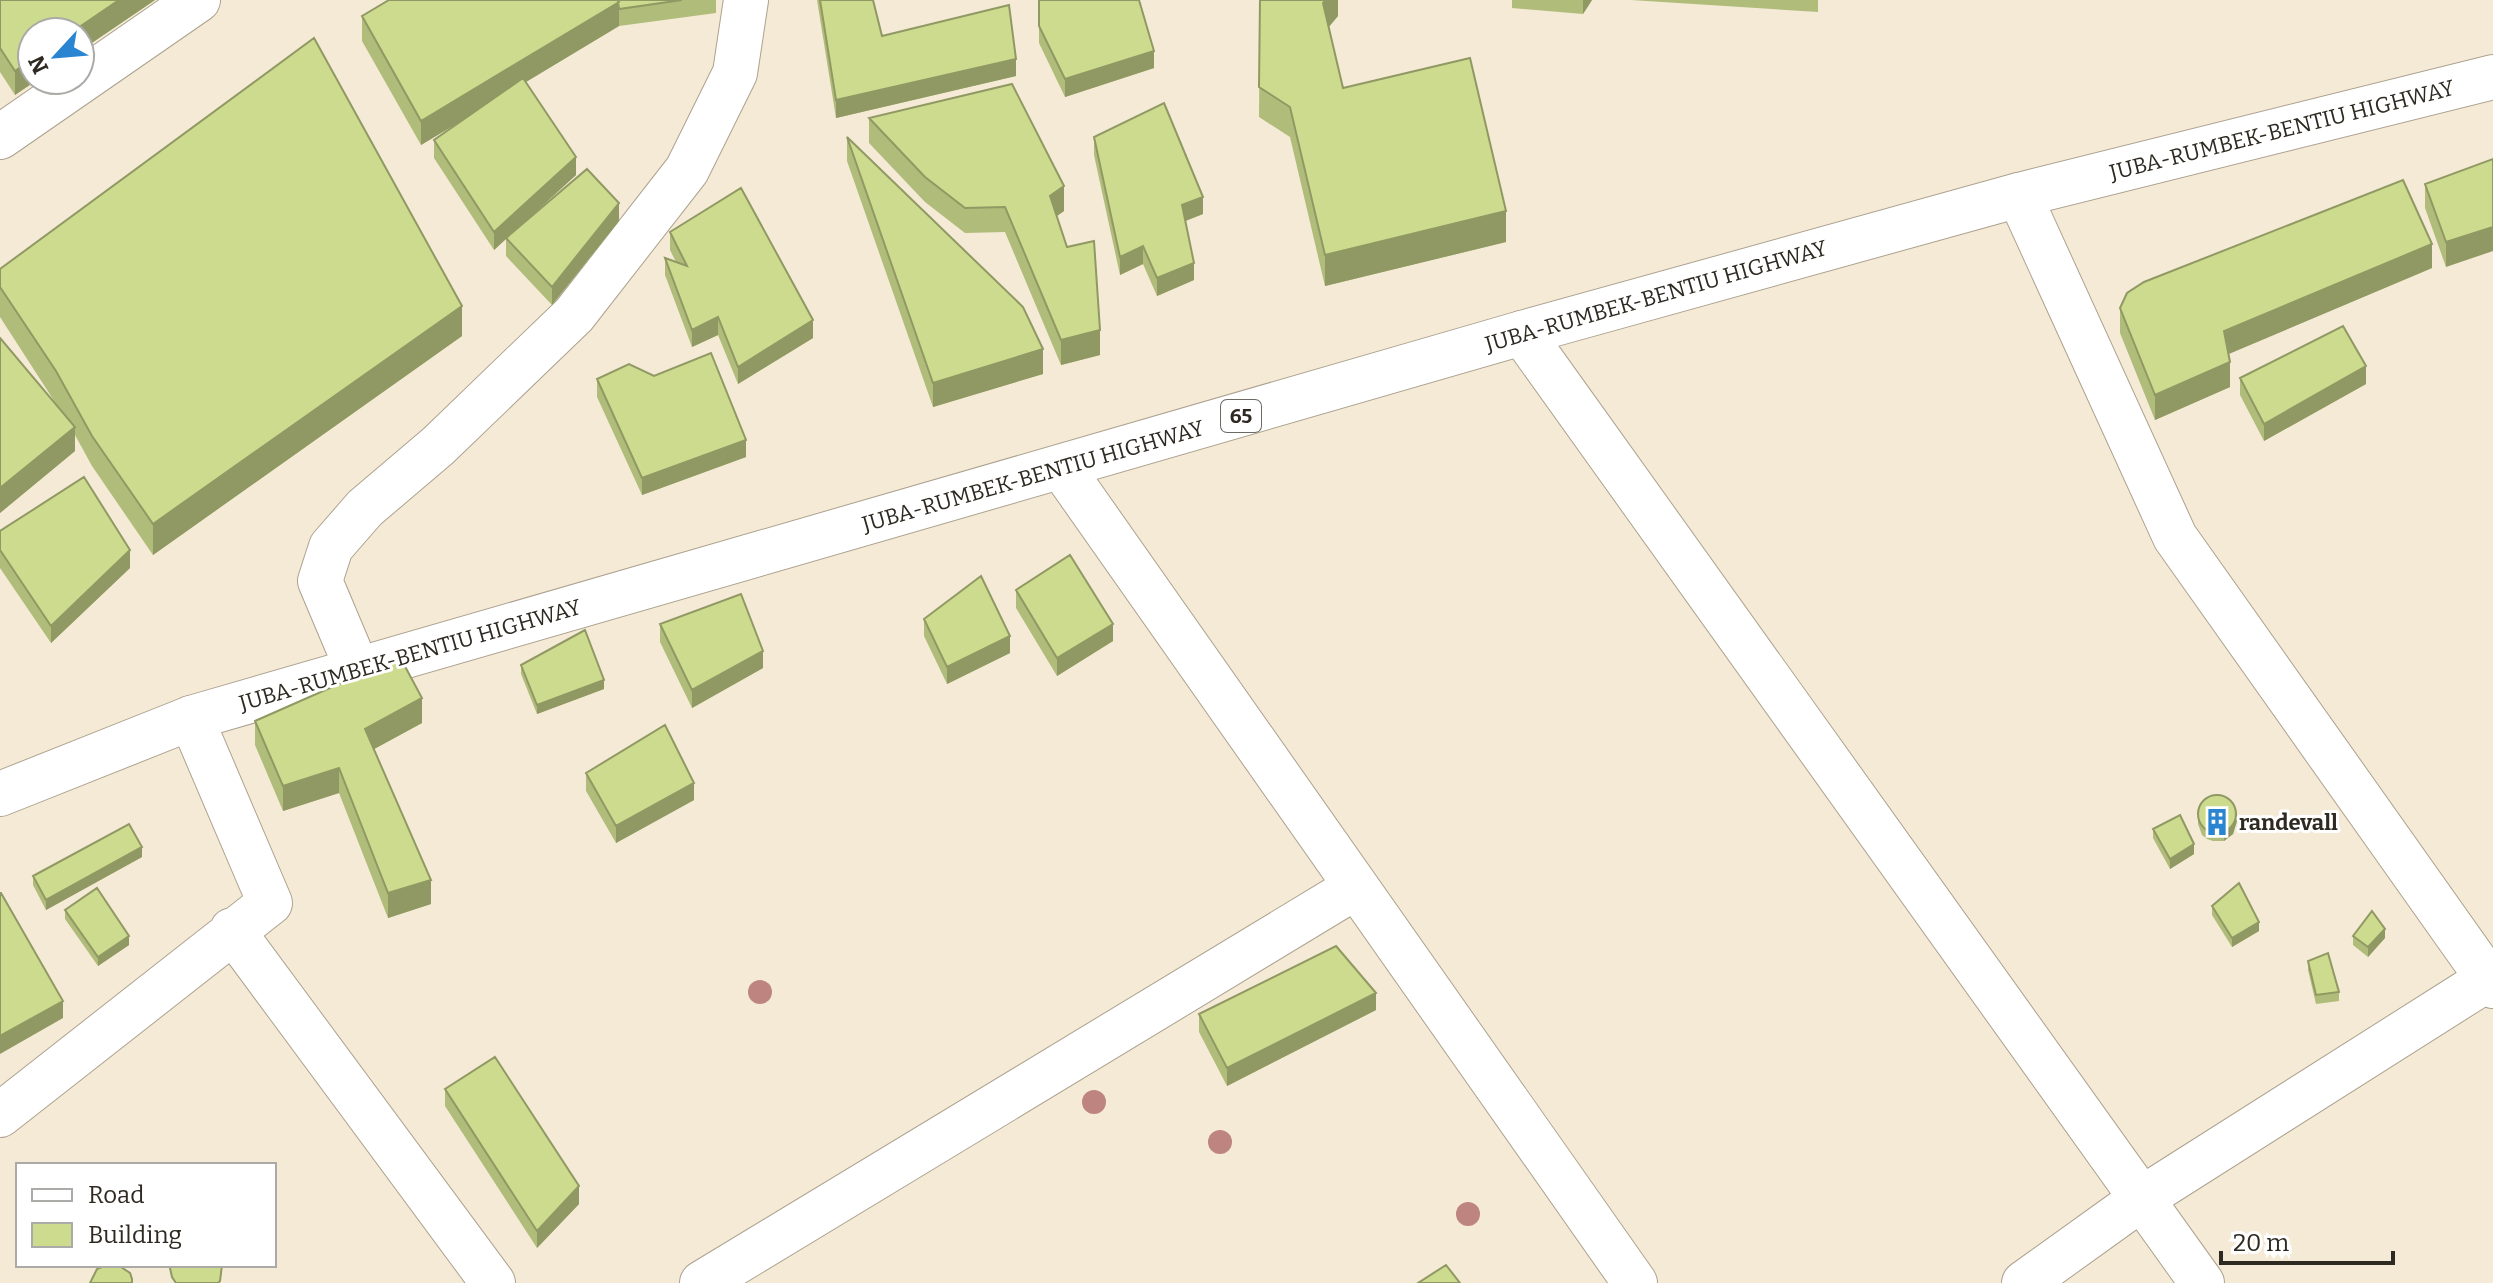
<svg xmlns="http://www.w3.org/2000/svg" width="2493" height="1283" font-family="Bitter,serif">
<style>
.lines{fill:none;stroke-linecap:round;stroke-linejoin:round}
.street-casing{stroke:#aca28f;stroke-width:46}
.primary-casing{stroke:#aca28f;stroke-width:46}
.street{stroke:#fff;stroke-width:44}
.primary{stroke:#fff;stroke-width:44}
.tree{fill:#be8480}
.wall{fill:#b0bc7a}
.shaded-wall{fill:#909963}
.building{fill:#cddb8e;stroke:#909963;stroke-width:2}
.labels{text-anchor:middle;dominant-baseline:central;stroke-width:6;stroke-linejoin:round;paint-order:stroke}
.shield{fill:#fff;stroke:#6d6a64;stroke-width:2}
.shield-label{font-size:20px;font-weight:bold;fill:#2e2a22}
.street-label{font-size:22px;fill:#2e2a22;stroke:#fff}
.poi-label{font-size:22px;font-weight:bold;fill:#2e2a22;stroke:#fff;text-anchor:start}
</style>
<rect width="100%" height="100%" fill="#f5ead6"/>
<g class="lines">
<g class="street-casing">
<path id="street" d="M0,137L198,0
M2019,195L2175,537L2493,986
M1522,333L2202,1283
M1062,468L1635,1283
M358,671L320,581L331,547L365,508L438,446L574,315L687,170L735,73L746,0
M232,930L493,1283
M0,1115L270,903L191,718
M702,1283L1356,887
M2024,1283L2141,1199L2488,979"/>
</g>
<g class="primary-casing">
<path id="primary" d="M0,794L191,718L1522,333L2019,195L2493,77"/>
</g>
<use href="#street" class="street"/>
<use href="#primary" class="primary"/>
</g>
<g class="tree">
<circle cx="760" cy="992" r="12"/>
<circle cx="1094" cy="1102" r="12"/>
<circle cx="1220" cy="1142" r="12"/>
<circle cx="1468" cy="1214" r="12"/>
</g>
<path class="wall" d="M0,0H155L80,51V32L32,80H37L15,95L0,72Z
M389,0H716V13L619,26L526,82L576,175L520,226L619,221L552,305L506,256V239L494,250L434,158V140L463,120L421,145L362,41V16Z
M817,0H873L882,36L1016,76L836,118Z
M1039,0L1154,68L1065,97L1039,43Z
M1260,0L1338,16L1328,27L1343,88L1506,242L1325,286L1290,137L1259,117Z
M1512,0H1592L1583,14L1512,8Z
M1631,0H1818V12Z
M869,118L1064,211L1056,216L1100,355L1061,365L1005,232L965,233L925,202L869,143Z
M847,137L1043,374L933,407L847,161Z
M1094,137L1203,214L1186,221L1194,280L1157,296L1143,264L1120,275L1094,155Z
M2493,159L2446,267L2425,208V184Z
M670,232L813,338L738,384L718,335L692,347L665,275V258L676,262L670,250Z
M2432,268L2228,354L2230,387L2155,420L2120,333V308Z
M0,269L462,336L153,555L92,466L75,435V451L0,513V338L60,410L0,317Z
M2240,378L2366,384L2264,441L2240,395Z
M597,379L746,457L642,495L597,397Z
M0,531L130,568L51,643L0,568Z
M1016,590L1113,641L1057,676L1016,608Z
M924,619L1010,653L947,684L924,636Z
M660,624L763,668L692,708L660,642Z
M521,665L604,689L537,714L521,674Z
M255,721L422,723L374,749L431,904L388,918L339,793L283,811L255,745Z
M586,773L694,800L616,843L586,791Z
M2198,814L2237,821L2233,834L2224,841H2213L2207,839L2202,835L2198,824Z
M2153,829L2194,854L2170,869L2153,838Z
M142,857L46,910L33,885V876Z
M2212,906L2259,931L2232,947L2212,915Z
M65,910L129,945L98,966L65,919Z
M2353,936L2385,938L2368,957L2353,945Z
M2308,961L2339,992V1001L2316,1004L2308,970Z
M1376,1010L1227,1086L1199,1032V1014Z
M445,1089L579,1204L537,1248L445,1106Z"/>
<path class="shaded-wall" d="M119,0H155L80,51V32H72Z
M1326,0H1338V16L1323,34V3Z
M1583,0H1592L1583,14Z
M619,2V26L421,145V121Z
M1154,51V68L1065,97V79Z
M32,59V80H37L15,95V71Z
M1016,59V76L836,118V100Z
M576,157V175L494,250V232Z
M1064,186V211L1050,221V196Z
M1203,197V214L1182,222V205Z
M619,203V221L552,305V287Z
M1506,211V242L1325,286V255Z
M2493,227V251L2446,267V242Z
M2432,244V268L2224,356V331Z
M1143,246V264L1120,275V257Z
M1194,263V280L1157,296V278Z
M462,306V336L153,555V524Z
M718,317V335L692,347V330Z
M813,320V338L738,384V367Z
M1100,330V355L1061,365V340Z
M1043,349V374L933,407V383Z
M2230,362V387L2155,420V395Z
M2366,366V384L2264,441V424Z
M75,427V451L0,513V488Z
M746,440V457L642,495V478Z
M130,550V568L51,643V626Z
M1113,624V641L1057,676V658Z
M1010,636V653L947,684V667Z
M763,651V668L692,708V690Z
M604,680V689L537,714V705Z
M422,698V723L365,754V729Z
M339,768V793L283,811V786Z
M694,783V800L616,843V826Z
M2237,812V821L2233,834L2224,841V832Z
M2194,844V854L2170,869V859Z
M142,847V857L46,910V900Z
M431,880V904L388,918V893Z
M2259,922V931L2232,947V938Z
M2385,929V938L2368,957V947Z
M129,936V945L98,966V957Z
M1376,993V1010L1227,1086V1068Z
M63,1001V1018L0,1054V1036Z
M579,1186V1204L537,1248V1231Z"/>
<path class="building" d="M0,0H119L72,32H32V59L15,71L0,48Z
M389,0H618L619,2L421,121L362,16Z
M618,0H682L619,9Z
M820,0H873L882,36L1009,5L1016,59L836,100Z
M1039,0H1139L1154,51L1065,79L1039,26Z
M1260,0H1326L1323,3L1343,88L1470,58L1506,211L1325,255L1290,107L1259,87Z
M314,38L462,306L153,524L92,436L56,371L0,287V269Z
M523,78L576,157L494,232L434,140Z
M1012,84L1064,186L1050,196L1067,247L1094,241L1100,330L1061,340L1005,207L965,208L925,177L869,118Z
M1164,103L1203,197L1182,205L1194,263L1157,278L1143,246L1120,257L1094,137Z
M847,137L1023,307L1043,349L933,383Z
M2493,159V227L2446,242L2425,184Z
M587,169L619,203L552,287L506,238Z
M2403,180L2432,244L2224,331L2230,362L2155,395L2120,308L2127,293L2144,282Z
M741,188L813,320L738,367L718,317L692,330L665,258L687,266L670,232Z
M2343,326L2366,366L2264,424L2240,378Z
M0,338L75,427L0,488Z
M711,353L746,440L642,478L597,379L629,364L654,376Z
M84,477L130,550L51,626L0,550V531Z
M1070,555L1113,624L1057,658L1016,590Z
M981,576L1010,636L947,667L924,619Z
M741,594L763,651L692,690L660,624Z
M585,630L604,680L537,705L521,665Z
M400,657L422,698L365,729L431,880L388,893L339,768L283,786L255,721Z
M665,725L694,783L616,826L586,773Z
M2198 814a19 19 0 1 1 38 0a19 19 0 1 1-38 0Z
M2180,815L2194,844L2170,859L2153,829Z
M129,824L142,847L46,900L33,876Z
M2239,883L2259,922L2232,938L2212,906Z
M97,888L129,936L98,957L65,910Z
M0,893H1L63,1001L0,1036Z
M2372,911L2385,929L2368,947L2353,936Z
M1336,946L1376,993L1227,1068L1199,1014Z
M2328,953L2339,992L2316,995L2308,961Z
M495,1057L579,1186L537,1231L445,1089Z
M107,1265H118L130,1273L132,1279V1283H90L97,1269Z
M171,1265H222L220,1281L218,1283H176L172,1277L170,1268Z
M1446,1265L1460,1283H1418Z"/>
<defs>
<g id="building-bare" transform="scale(2.16)"><path d="M-4-6H4V6H1V3H-1V6H-4ZM-2.5-4.3h1.7v1.8h-1.7ZM.8-4.3h1.7v1.8H.8ZM-2.5-1h1.7V.8h-1.7ZM.8-1h1.7V.8H.8Z" fill="#2984d1" stroke="#fff" stroke-width="2.5" paint-order="stroke"/></g>
</defs>
<g fill-rule="evenodd">
<use href="#building-bare" x="2217" y="822"/>
</g>
<g class="labels">
<rect class="shield" x="1221" y="400" width="40" height="32" rx="6"/>
<g class="shield-label">
<text x="1241" y="416">65</text>
</g>
<g class="street-label">
<text transform="translate(2282 130) rotate(-14)">JUBA-RUMBEK-BENTIU HIGHWAY</text>
<text transform="translate(1656 296) rotate(-16)">JUBA-RUMBEK-BENTIU HIGHWAY</text>
<text transform="translate(1033 476) rotate(-16)">JUBA-RUMBEK-BENTIU HIGHWAY</text>
<text transform="translate(410 655) rotate(-16)">JUBA-RUMBEK-BENTIU HIGHWAY</text>
</g>
<g class="poi-label">
<text x="2239" y="822">randevall</text>
</g>
</g>
<rect x="16" y="1163" width="260" height="104" fill="#ffffff" stroke="#abaaa7" stroke-width="2"/>
<rect x="32" y="1189" width="40" height="12" fill="#ffffff" stroke="#abaaa7" stroke-width="2"/>
<text x="88" y="1203" font-size="24" fill="#2e2a22">Road</text>
<rect x="32" y="1223" width="40" height="24" fill="#cddb8e" stroke="#abaaa7" stroke-width="2"/>
<text x="88" y="1243" font-size="24" fill="#2e2a22">Building</text>
<g transform="translate(56 56) rotate(244)"><circle r="38" fill="#ffffff" stroke="#abaaa7" stroke-width="2"/>
<path d="M0-6L14 30L0 20L-14 30Z" fill="#2984d1"/>
<text y="-12" font-size="22" font-weight="bold" text-anchor="middle" fill="#2e2a22">N</text>
</g>
<path d="M2221 1251v12h172v-12" fill="none" stroke="#2e2a22" stroke-width="4"/>
<text x="2233" y="1251" font-size="24" fill="#2e2a22" stroke="#ffffff" stroke-width="6" paint-order="stroke">20 m</text>
</svg>
